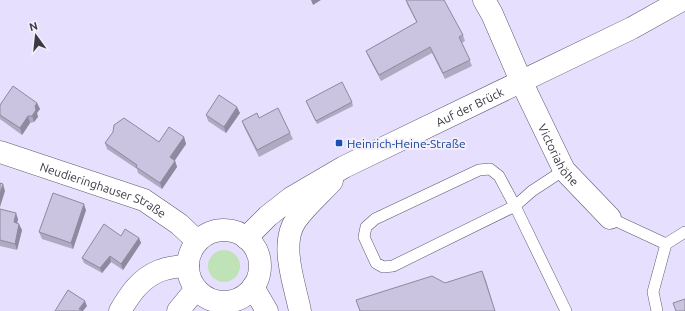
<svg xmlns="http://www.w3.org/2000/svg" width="685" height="311" font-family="Ubuntu,sans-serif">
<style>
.green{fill:#bfe2b7}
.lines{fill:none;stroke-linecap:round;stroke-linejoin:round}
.service-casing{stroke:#5f5973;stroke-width:12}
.minor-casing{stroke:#5f5973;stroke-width:23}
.secondary-casing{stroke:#5f5973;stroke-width:23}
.service{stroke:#fff;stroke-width:11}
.minor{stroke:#fff;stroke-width:22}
.secondary{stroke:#fff;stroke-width:22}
.wall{fill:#afa9c2}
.shaded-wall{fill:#8e899e}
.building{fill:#cbc4e1;stroke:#8e899e}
.transit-dot{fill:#1a4fb4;stroke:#f2effb;stroke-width:1.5}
.labels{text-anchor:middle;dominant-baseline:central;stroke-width:4;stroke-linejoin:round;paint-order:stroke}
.street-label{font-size:12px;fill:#3b3844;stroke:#f2effb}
.transit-label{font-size:12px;fill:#164399;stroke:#f2effb;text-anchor:start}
</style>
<rect width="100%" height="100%" fill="#e6dffd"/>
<path class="green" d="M208 266a16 16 0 1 1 32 0a16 16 0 1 1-32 0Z"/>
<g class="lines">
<g class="service-casing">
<path id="service" d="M564,170L532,191L515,206L393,266L383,267L376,263L364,237L366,227L375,219L479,170L490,169L499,176L515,206L566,311
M610,218L666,244L685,232
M657,311L653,292L666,244"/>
</g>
<g class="minor-casing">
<g id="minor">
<path id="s1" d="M484,0L492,14L521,81L564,170L610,218"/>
<path id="s2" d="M0,152L144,200L179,224L197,241"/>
<path d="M120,311C130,294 140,279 159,271C168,267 179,267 188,265"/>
</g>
</g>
<g class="secondary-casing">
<g id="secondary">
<circle cx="224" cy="266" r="36"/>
<path id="s3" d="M246,238L268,216L291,198L344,167L632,28L682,0"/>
<path d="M253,287L267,311"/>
<path d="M178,311L196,289"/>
<path d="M300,311C295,285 279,244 296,220C306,206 320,194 332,181"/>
</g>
</g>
<use href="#service" class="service"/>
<use href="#minor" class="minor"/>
<use href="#secondary" class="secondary"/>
</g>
<path class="wall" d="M406,0L463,35L465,41L462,43L472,66L445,79L432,53L381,81L368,56L366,51L417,23L407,4Z
M306,101L352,102L353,106L317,124Z
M37,103L40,109L37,113L38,117L34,122L30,123L22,135L0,119V105Z
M240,113L226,133L208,121L206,115Z
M259,118L290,133L293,139L259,157L244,127L242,121Z
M184,137L186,144L175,160L177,167L162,189L138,173L137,169L107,149L105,143L159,142Z
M0,209L18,219L17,223L22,230L17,250L0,246Z
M86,210L73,249L42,239L39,232Z
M121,236L139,238L141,243L123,270L111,262L102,273L84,263L82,258Z"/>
<path class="shaded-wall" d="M311,0H321L313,5Z
M37,103L40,109L37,113L38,117L34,122L32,116L35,106Z
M237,107L240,113L226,133L224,127Z
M28,116L30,123L22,135L20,128Z
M184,137L186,144L173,163L170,157Z
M175,161L177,167L162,189L160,183Z
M3,184L5,191L0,207V194Z
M84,204L86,210L73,249L71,243Z
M16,213L18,219L16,229L14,222Z
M19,224L22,230L17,250L15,244Z
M139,238L141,243L123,270L121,264Z
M110,256L111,262L102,273L100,268Z
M482,271L486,281L495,311Z
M85,301L87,306L83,311L79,309Z"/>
<path class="building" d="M406,0H444L463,35L459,37L470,60L443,73L430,47L379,75L366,51L417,22Z
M342,82L352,102L316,121L306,101Z
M13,86L37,103L35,106L36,110L32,116H28L20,128L0,115V105Z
M219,95L237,107L224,127L206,115Z
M278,108L290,133L257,150L242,121L257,113L259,118Z
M124,118L159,142L169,127L184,137L170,157L175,161L160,183L136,167L137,165L105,143L113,132L114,125Z
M0,183L3,184L0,194Z
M53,193L84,204L71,243L39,232Z
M0,209L16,213L14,222L19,224L15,244L0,240Z
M104,224L121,236L125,229L139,238L121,264L110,256L100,268L82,258Z
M482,271L495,311H360L356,300L432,276L445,283Z
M68,290L85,301L79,309L83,311H55Z
M685,299V311H676L673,303Z"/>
<rect class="transit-dot" x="335" y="139" width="8" height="8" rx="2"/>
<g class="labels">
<g class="street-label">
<text stroke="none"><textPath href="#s3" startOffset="261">Auf der Brück</textPath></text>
<text stroke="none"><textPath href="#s1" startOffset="172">Victoriahöhe</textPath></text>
<text stroke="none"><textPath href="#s2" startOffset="110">Neudieringhauser Straße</textPath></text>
</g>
<g class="transit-label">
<text x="347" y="143">Heinrich-Heine-Straße</text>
</g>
</g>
<g transform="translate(36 36) rotate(345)" stroke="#f2effb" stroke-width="3" paint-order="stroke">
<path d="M0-3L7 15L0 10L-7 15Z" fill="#3b3844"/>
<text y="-6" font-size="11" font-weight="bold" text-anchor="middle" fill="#3b3844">N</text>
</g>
</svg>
